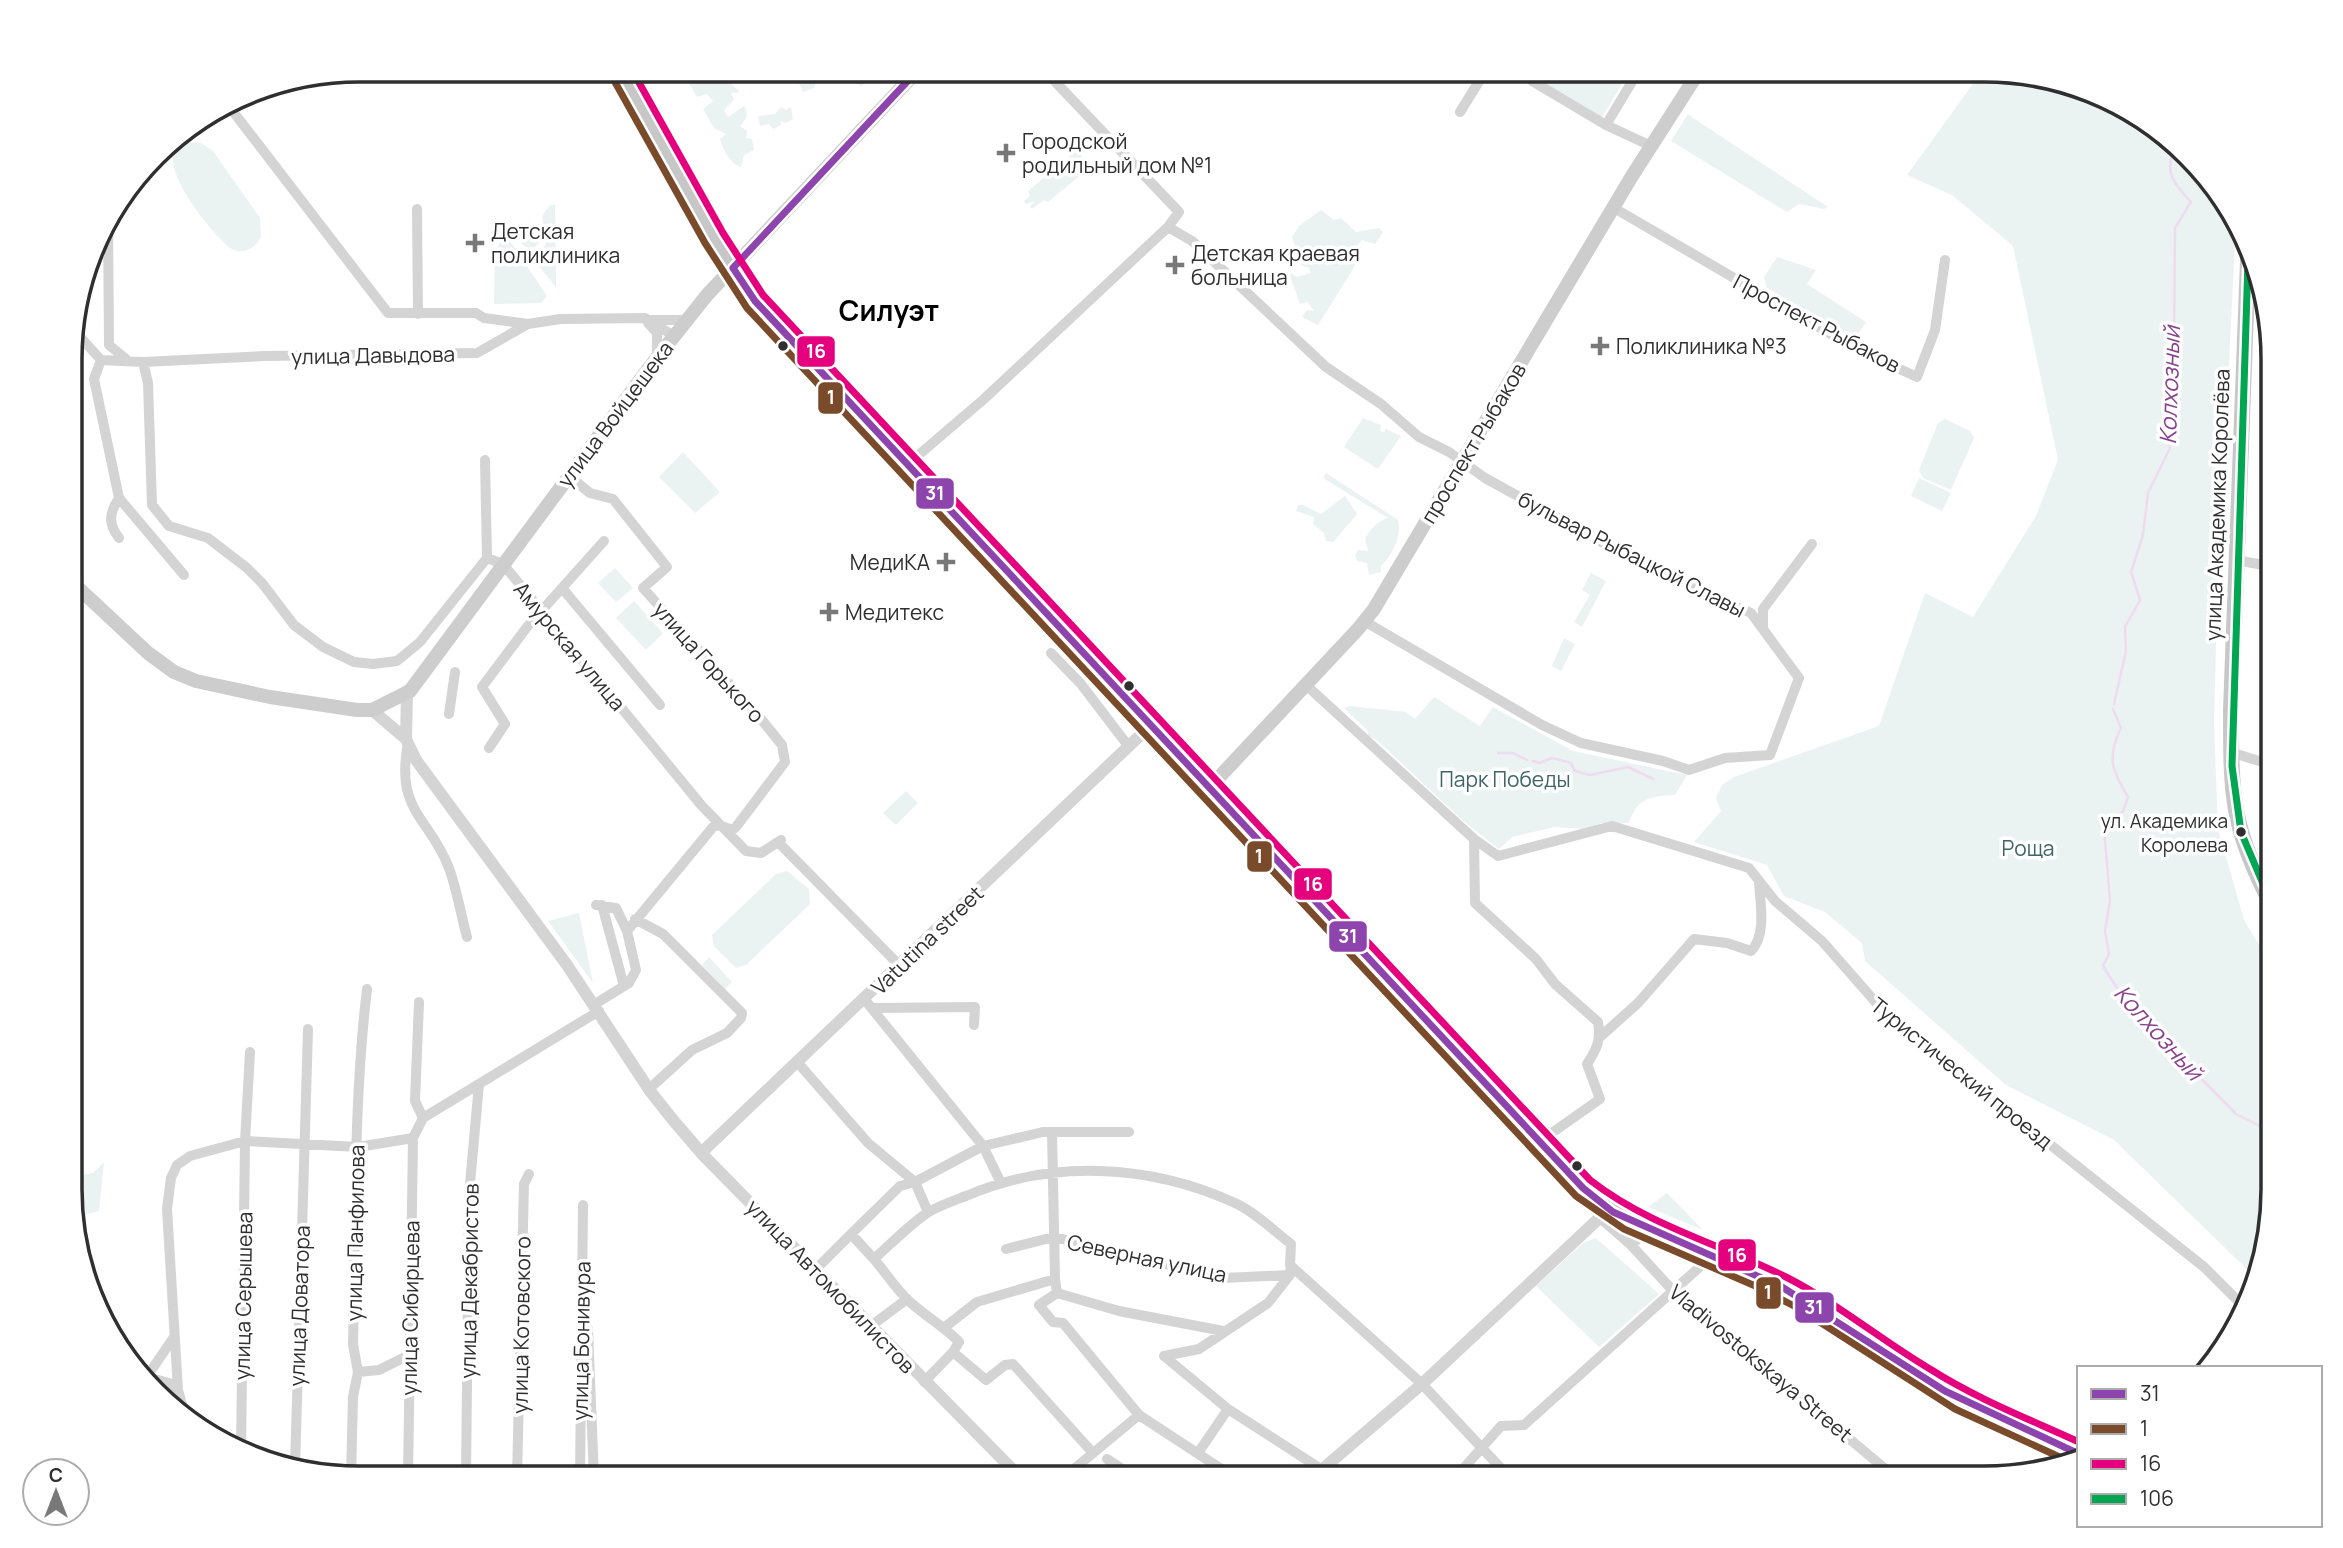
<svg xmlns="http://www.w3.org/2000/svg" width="2343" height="1548" font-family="Manrope,sans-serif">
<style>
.green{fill:#ebf2f2}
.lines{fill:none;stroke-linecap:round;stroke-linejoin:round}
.stream{stroke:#efdbf0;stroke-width:2.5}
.minor{stroke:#d4d4d4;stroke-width:10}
.tertiary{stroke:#d4d4d4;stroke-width:12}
.secondary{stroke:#cdcdcd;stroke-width:14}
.primary{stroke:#c7c7c7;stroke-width:16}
.bus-1-casing{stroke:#fff;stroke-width:12}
.bus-2-casing{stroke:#fff;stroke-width:12}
.bus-3-casing{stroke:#fff;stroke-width:12}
.bus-4-casing{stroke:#fff;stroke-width:12}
.bus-1{stroke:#8e44ad;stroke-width:7}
.bus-2{stroke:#7a4b2a;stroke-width:7}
.bus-3{stroke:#e5007d;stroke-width:7}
.bus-4{stroke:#00a651;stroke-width:7}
.poi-dot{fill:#787878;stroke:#fff;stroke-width:2.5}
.bus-dot{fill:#2f2f2f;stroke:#fff;stroke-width:2.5}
.labels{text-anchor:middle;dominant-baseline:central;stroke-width:7;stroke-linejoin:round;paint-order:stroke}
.bus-label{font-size:19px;fill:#2f2f2f;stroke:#fff;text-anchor:end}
.poi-label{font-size:21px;fill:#2f2f2f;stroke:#fff;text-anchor:start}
.street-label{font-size:21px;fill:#2f2f2f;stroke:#fff}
.park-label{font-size:21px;fill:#3e6568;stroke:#fff}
.water-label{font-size:23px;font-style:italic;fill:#88418d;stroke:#fff}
.district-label{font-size:28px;font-weight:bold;fill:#000;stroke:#fff}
.rim{fill:none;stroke:#2f2f2f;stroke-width:3.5}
.line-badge{stroke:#fff;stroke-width:2.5}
.badge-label{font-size:19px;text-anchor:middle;font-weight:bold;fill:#fff}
</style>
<rect width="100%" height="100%" fill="#fff"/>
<path class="green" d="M681,70L726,71L727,80L740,92L731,93L734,100L724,110L728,117L744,106C750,115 746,118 740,126L747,131L746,138L752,139L754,150L744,155L741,167C730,164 723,149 720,139L726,134L714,128L703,109L713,101L707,94L697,97Z
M793,70H812V79L816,82L814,88L803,92Z
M838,70H876L862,86L844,79Z
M1542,70H1630L1601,119L1536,81Z
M1983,70L2077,85L2145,119L2234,215L2236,220L2217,610L2214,722L2218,829L2244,920L2272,966V1208L2258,1280L2114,1140L2006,1085L1865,961L1862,943L1825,912L1784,896L1767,865L1694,842L1721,811L1716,798L1722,785L1734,777L1879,726L1925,593L1973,617L2036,516L2058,460L2013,246L1952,195L1907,175Z
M781,107L786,110L791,107L793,119L786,123L780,121L781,125L773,129L769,124L760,126L758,116L775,114Z
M1688,114L1693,118L1828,207L1824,209L1799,204L1787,212L1671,141Z
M201,143L213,151L260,218L261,237C256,247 246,254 234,250C218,244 128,134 201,143Z
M1077,150L1087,163L1082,169L1083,173L1048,202L1044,200L1032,209L1030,206L1035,201L1026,204L1024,201L1030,196L1028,191Z
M550,205H555L556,287L537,264L547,240L542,216Z
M1321,210L1334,220L1341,218L1356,232L1379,228L1383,232L1375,244L1362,240L1358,245L1361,249L1353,269L1318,325L1302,317L1307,310L1314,311L1308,302L1300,304L1290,276L1291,273L1297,277L1311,273L1308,267L1301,266V261L1305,258L1311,265L1320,258L1312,248L1298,254L1292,237L1299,226Z
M520 238a10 10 0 1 1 20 0a10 10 0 1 1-20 0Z
M503,235L508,238L547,296L541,303L494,304L495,253Z
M1777,257L1816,270L1807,284L1866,322L1855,338L1767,288L1764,277Z
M1363,418L1381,425L1380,431L1384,432L1386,429L1401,436L1378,469L1344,447Z
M1945,419L1970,431L1974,438L1951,490L1923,478L1919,470L1938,423Z
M683,452L720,492L695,513L659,477Z
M1326,473L1398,520C1402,535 1393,555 1381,566V572L1369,575L1367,563L1357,561L1355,555L1358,550L1368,551L1365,539C1370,529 1378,521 1388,518L1323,478Z
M1919,478L1951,493L1942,511L1911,496Z
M1345,496L1357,514L1333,542L1326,541L1324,533L1313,524L1314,517L1296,511L1298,505H1303L1321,514Z
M615,568L633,588L616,602L598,583Z
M1591,573L1606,581L1582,627L1574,622L1590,595L1582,590Z
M634,601L663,633L646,650L616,618Z
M1564,638L1575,644L1561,671L1552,666Z
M1434,697L1480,726L1493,707L1573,751L1687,775L1675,795C1651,796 1637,798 1629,823H1601L1586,829L1555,827L1512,837L1499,849L1460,818L1377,740L1368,736V731L1344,708L1350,706L1406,712L1415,719Z
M906,791L918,803L896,825L883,813Z
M787,871L809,889L810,904L746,965L736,968L714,946L712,935L776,874Z
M579,913L593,983L548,921Z
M709,957L732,982L725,989L702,965Z
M104,1162L99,1211L72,1218V1177L93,1173Z
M1667,1193L1703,1230L1648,1207Z
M1596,1238L1659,1294L1599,1347L1536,1286L1583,1243Z"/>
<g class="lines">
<path class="stream" d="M2114,704L2126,651L2125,627L2140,600L2131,572L2143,535L2148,493L2170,448L2164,422L2172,403L2173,385L2170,365L2174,337L2175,228L2191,202C2177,187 2162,172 2175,151
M2113,709L2121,728C2107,757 2111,769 2128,797L2123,811L2104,828L2110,901L2105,931L2109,954L2103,966L2126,1002L2236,1114L2272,1132
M1498,753H1513L1527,760
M1533,761L1540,763L1552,758L1571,763L1575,771L1590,775L1628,767L1653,779"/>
<path class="minor" d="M1639,70L1606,125L1651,146
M1532,81L1606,125
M228,105L388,313H476L484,318L528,324
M1460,112L1486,70
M1614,208L1856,349L1917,377L1935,330L1945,260
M417,209L418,314
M108,221L109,345L126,359
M1168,227L1192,241L1326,367L1381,404L1419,437L1449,452L1485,478L1627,556L1751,613L1799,678L1770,755L1725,758L1689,770L1663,761L1581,743L1542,725L1364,621
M652,320H687
M648,323L657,333V357
M72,328L101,360L143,362L265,356L477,353L528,324L560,319L645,318L674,336
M101,360L94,379L119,498L184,575
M143,362L148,383L152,505L169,526L208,538L247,568L262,583L294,625L323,647L354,662L373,664L397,661L420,642L487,558L503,564L702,806L746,851L761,853L781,840
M485,460L487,558
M908,464L984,399L1168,227L1179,212L1044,70
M569,476L590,493L613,499L667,567L643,588L761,719L782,745L785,762L736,827L732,830L719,825L713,827L627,931
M119,538C108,524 109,513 119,498
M2236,560L2269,566L2272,563
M562,588L660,705
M1763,627V609L1812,544
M1051,653L1081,684L1129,747
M1306,685L1474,839L1475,903L1536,959L1555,984L1598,1022C1601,1040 1597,1049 1587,1064L1600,1099L1539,1142
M449,714L455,672
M408,743C395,812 429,816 449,868C457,890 461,915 467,937
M489,748L505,724L482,687L527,627L604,541
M2230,752L2272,765
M1474,839L1498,856L1612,826L1749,868L1775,901L1822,941L1886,1014L2204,1267L2245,1308
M778,842L900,966
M602,905L624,986
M635,919L663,934L742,1013L741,1018L727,1033L692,1050L649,1089
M865,1000L983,1146L1000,1181
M419,1002L415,1101L423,1118
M595,1004L629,983L636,970L627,931L616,908L596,905
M874,1008L975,1007L974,1025
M1600,1037L1638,1003L1694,939L1727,943L1751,951C1767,935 1760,902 1759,881
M798,1063L868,1143L915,1182L928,1212
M1600,1218L1631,1245L1675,1293L1895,1477
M851,1234L900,1186L915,1182L983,1146L1043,1132H1129
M1631,1245L1649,1229
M1006,1249L1054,1237L1223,1278L1290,1275
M874,1259C886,1273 896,1289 909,1301C926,1317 944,1326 959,1342L953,1352L986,1380L1005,1365L1013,1364L1092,1452
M815,1270L851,1234L874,1259C891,1244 908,1226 927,1213C938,1206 953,1201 966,1196C1051,1159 1150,1164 1235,1203C1255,1212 1274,1231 1291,1244L1290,1265L1422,1384L1510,1478
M1055,1279L1057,1293L1039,1305L1053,1322L1063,1323L1139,1415
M1057,1293L1119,1311L1223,1331
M871,1326L907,1299
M945,1327L977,1302L1055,1279L1052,1132
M588,1329L594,1478
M358,1372L379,1370L409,1355
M148,1375L174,1337
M151,1378L169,1383L178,1390
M924,1382L953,1352
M1228,1409L1164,1356L1199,1349L1268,1303L1290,1275V1271
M185,1415L178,1390L167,1209L171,1178L177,1165L190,1156L245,1141L358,1147L413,1138L423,1118L599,1011
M241,1450L245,1141L250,1052
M1198,1453L1228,1409L1321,1469
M1107,1459L1136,1478
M295,1467L308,1029
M351,1477L353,1397L358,1372L353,1344C356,1226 353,1106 367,989
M408,1478L413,1138
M466,1478L469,1195L479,1084
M517,1478L524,1184L529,1174
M580,1478L583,1205
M1063,1478L1139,1415L1235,1478
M1455,1478L1501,1426L1524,1425L1713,1255"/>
<path class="tertiary" d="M407,691L406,739L416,760L567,965L650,1091L673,1120L703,1155L1021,1478
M372,710L406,739
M701,1153L1151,725
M1312,1478L1422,1384L1609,1209"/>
<path class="secondary" d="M72,582L148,653L174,672L196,681L270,697L357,710H372L410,691L652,364L707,295L918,70
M1209,788L1358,629L1374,609L1632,176L1700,70"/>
<path class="primary" d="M620,70L714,238L755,301L1583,1188C1639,1237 1717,1253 1782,1287C1839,1317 1888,1358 1944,1390C1987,1416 2034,1432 2079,1454
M2248,260L2231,710C2231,795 2231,828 2272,905"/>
<g class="bus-1-casing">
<path id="bus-1" d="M733,268L755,301L1583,1188L1613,1212L1782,1287L1945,1391L2079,1454
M733,268L918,70"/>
</g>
<g class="bus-2-casing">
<path id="bus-2" d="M611,75L705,243L747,308L1576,1196L1624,1229L1753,1285L1798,1308L1955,1409L2064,1459"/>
</g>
<g class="bus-3-casing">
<path id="bus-3" d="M632,70L723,233L763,295L1590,1180C1649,1226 1720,1244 1786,1277C1837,1303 1881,1340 1930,1369C1977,1399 2029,1419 2079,1442"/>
</g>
<g class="bus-4-casing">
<path id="bus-4" d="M2248,260L2232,766L2241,832L2272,905"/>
</g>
<use href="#bus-1" class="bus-1"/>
<use href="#bus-2" class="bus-2"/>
<use href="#bus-3" class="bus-3"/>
<use href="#bus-4" class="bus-4"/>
</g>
<g class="poi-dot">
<path d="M1002.5 142.5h7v7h7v7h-7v7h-7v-7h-7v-7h7z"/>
<path d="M471.5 232.5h7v7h7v7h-7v7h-7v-7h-7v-7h7z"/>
<path d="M1171.5 254.5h7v7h7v7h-7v7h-7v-7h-7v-7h7z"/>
<path d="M1596.5 335.5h7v7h7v7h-7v7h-7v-7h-7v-7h7z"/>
<path d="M942.5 551.5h7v7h7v7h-7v7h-7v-7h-7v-7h7z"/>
<path d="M825.5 601.5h7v7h7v7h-7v7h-7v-7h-7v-7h7z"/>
</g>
<g class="bus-dot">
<circle cx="783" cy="346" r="6"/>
<circle cx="1129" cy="686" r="6"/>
<circle cx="2241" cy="832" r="6"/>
<circle cx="1577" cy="1166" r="6"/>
</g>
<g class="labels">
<g class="bus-label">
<text x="2228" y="821">ул. Академика<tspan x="2228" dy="24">Королева</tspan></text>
</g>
<g class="poi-label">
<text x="1022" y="141">Городской<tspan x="1022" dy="24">родильный дом №1</tspan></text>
<text x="491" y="231">Детская<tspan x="491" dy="24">поликлиника</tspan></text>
<text x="1191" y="253">Детская краевая<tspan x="1191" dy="24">больница</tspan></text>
<text x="1616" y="346">Поликлиника №3</text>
<text x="930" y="562" text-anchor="end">МедиКА</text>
<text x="845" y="612">Медитекс</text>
</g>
<g class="street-label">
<text transform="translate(1817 323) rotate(28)">Проспект Рыбаков</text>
<text transform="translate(373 355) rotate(-1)">улица Давыдова</text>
<text transform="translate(615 414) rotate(-53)">улица Войцешека</text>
<text transform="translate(1473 443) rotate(-59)">проспект Рыбаков</text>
<text transform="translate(2217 505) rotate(-88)">улица Академика Королёва</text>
<text transform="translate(1632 554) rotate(27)">бульвар Рыбацкой Славы</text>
<text transform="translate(570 646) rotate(50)">Амурская улица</text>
<text transform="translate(709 662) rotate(48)">улица Горького</text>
<text transform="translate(927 940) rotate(-44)">Vatutina street</text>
<text transform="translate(1962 1073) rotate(39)">Туристический проезд</text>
<text transform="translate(355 1233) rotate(-89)">улица Панфилова</text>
<text transform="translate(1147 1258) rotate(12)">Северная улица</text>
<text transform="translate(469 1281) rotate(-89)">улица Декабристов</text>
<text transform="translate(831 1286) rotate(46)">улица Автомобилистов</text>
<text transform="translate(243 1296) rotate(-89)">улица Серышева</text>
<text transform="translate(299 1306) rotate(-88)">улица Доватора</text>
<text transform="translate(410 1308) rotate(-89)">улица Сибирцева</text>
<text transform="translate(521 1325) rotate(-89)">улица Котовского</text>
<text transform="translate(581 1341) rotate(-89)">улица Бонивура</text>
<text transform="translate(1761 1363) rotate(40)">Vladivostokskaya Street</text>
</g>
<g class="park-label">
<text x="1505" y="779">Парк Победы</text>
<text x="2028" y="848">Роща</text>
</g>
<g class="water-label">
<text transform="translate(2169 385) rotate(-88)">Колхозный</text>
<text transform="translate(2159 1032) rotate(48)">Колхозный</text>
</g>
<g class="district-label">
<text x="889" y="310">Силуэт</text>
</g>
</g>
<path d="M0 0H2343V1548H0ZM359 82H1984A277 277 0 0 1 2261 359V1189A277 277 0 0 1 1984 1466H359A277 277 0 0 1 82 1189V359A277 277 0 0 1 359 82Z" fill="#fff" fill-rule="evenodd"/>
<path class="rim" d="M359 82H1984A277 277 0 0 1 2261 359V1189A277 277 0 0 1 1984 1466H359A277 277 0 0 1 82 1189V359A277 277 0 0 1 359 82Z"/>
<g class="line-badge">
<rect x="796" y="335" width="40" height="33" rx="7" fill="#e5007d"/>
<rect x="817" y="381" width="27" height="34" rx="7" fill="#7a4b2a"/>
<rect x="915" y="477" width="40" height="33" rx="7" fill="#8e44ad"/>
<rect x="1246" y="840" width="27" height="33" rx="7" fill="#7a4b2a"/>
<rect x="1293" y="867" width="40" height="34" rx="7" fill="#e5007d"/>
<rect x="1328" y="920" width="40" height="33" rx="7" fill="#8e44ad"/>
<rect x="1717" y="1238" width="40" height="34" rx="7" fill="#e5007d"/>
<rect x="1755" y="1276" width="27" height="34" rx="7" fill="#7a4b2a"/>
<rect x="1794" y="1291" width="41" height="33" rx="7" fill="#8e44ad"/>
</g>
<g class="badge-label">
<text x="816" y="358">16</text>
<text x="831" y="404">1</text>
<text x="935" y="500">31</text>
<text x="1259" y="863">1</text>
<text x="1313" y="891">16</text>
<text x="1348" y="943">31</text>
<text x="1737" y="1262">16</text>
<text x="1768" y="1299">1</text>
<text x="1814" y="1314">31</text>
</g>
<rect x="2077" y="1366" width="245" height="161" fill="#ffffff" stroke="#acacac" stroke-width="2"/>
<rect x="2091" y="1389" width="35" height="10" fill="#8e44ad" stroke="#acacac" stroke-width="2"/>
<text x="2140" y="1401" font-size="21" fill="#2f2f2f">31</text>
<rect x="2091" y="1424" width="35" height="10" fill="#7a4b2a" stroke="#acacac" stroke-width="2"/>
<text x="2140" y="1436" font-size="21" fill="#2f2f2f">1</text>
<rect x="2091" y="1459" width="35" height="10" fill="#e5007d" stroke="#acacac" stroke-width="2"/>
<text x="2140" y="1471" font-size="21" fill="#2f2f2f">16</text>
<rect x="2091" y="1494" width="35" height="10" fill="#00a651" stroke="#acacac" stroke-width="2"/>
<text x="2140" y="1506" font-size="21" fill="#2f2f2f">106</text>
<g transform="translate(56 1492)"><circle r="33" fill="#ffffff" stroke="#acacac" stroke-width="2"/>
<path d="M0-5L12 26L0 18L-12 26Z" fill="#787878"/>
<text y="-10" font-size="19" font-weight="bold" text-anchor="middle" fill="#2f2f2f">С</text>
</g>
</svg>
